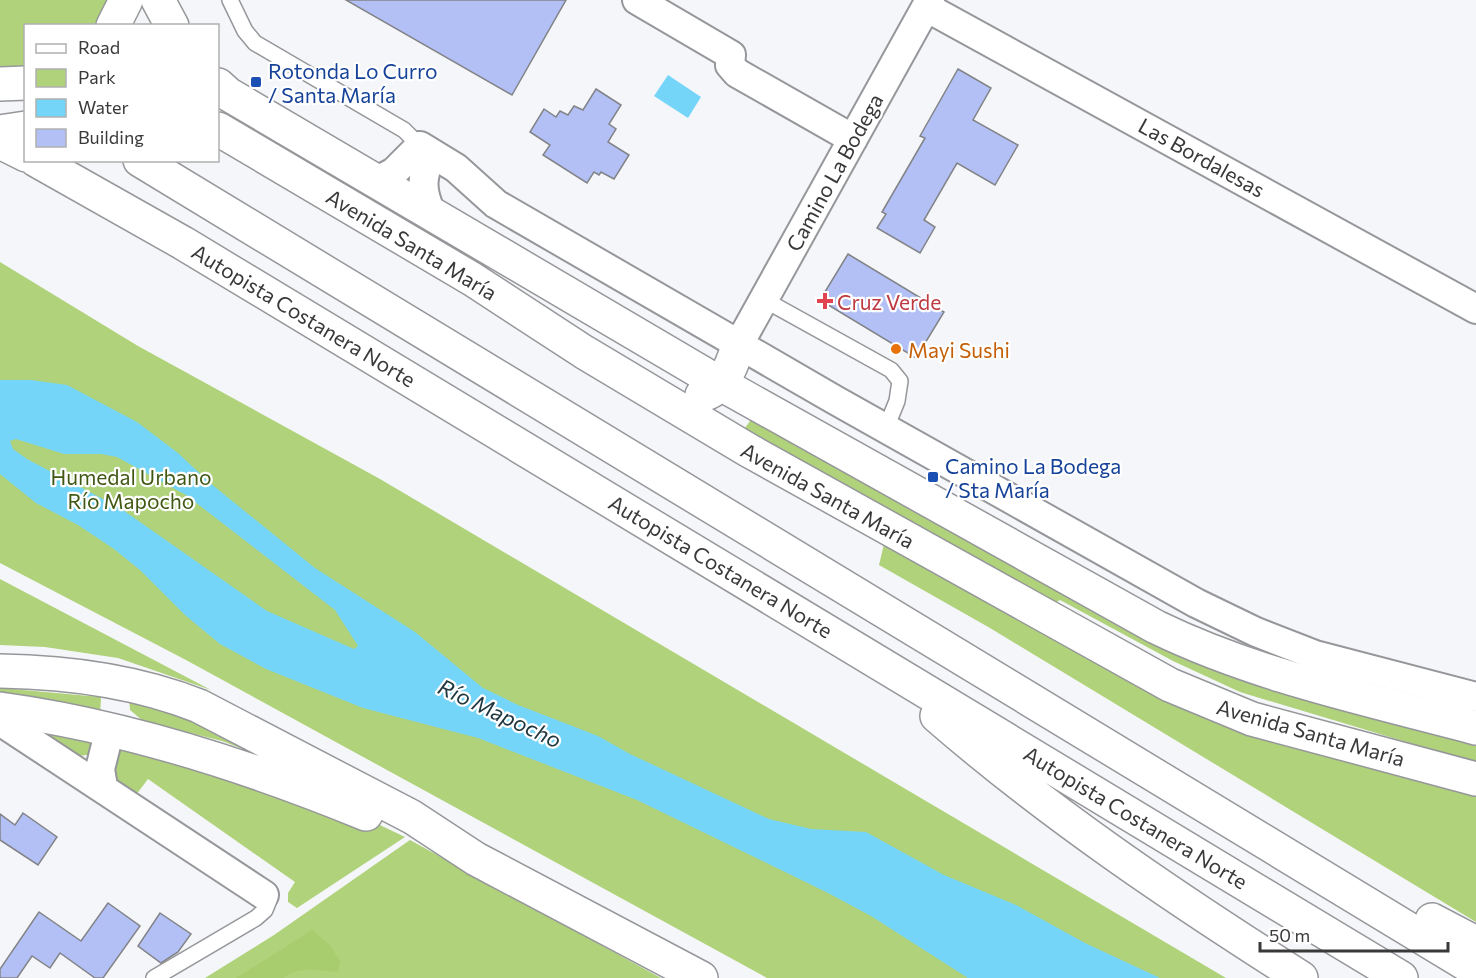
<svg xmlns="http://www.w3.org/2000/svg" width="1476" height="978" font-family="Commissioner,sans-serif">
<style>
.green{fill:#afd27a}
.forest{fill:#a8cd6e}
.water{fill:#75d5f9;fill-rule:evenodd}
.building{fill:#b2c0f6;stroke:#828386;stroke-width:1.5}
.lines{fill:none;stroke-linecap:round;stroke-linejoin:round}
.lane-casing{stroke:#96979a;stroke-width:18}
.street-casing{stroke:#96979a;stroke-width:32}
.secondary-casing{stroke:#96979a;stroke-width:36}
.highway-casing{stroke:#96979a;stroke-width:36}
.lane{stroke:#fff;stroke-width:15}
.street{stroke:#fff;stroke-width:28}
.secondary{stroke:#fff;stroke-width:33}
.highway{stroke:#fff;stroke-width:33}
.transit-dot{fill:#1a4fb4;stroke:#fff;stroke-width:2}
.health-dot{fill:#e0444e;stroke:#fff;stroke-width:2}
.food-dot{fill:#e8710a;stroke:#fff;stroke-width:2}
.labels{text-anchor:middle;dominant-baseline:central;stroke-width:4.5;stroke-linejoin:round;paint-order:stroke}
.transit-label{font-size:21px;fill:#164399;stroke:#fff;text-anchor:start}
.street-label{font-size:21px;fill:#39393a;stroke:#fff}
.health-label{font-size:21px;fill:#be3a42;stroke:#fff;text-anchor:start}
.food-label{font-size:21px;fill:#c56008;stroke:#fff;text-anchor:start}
.park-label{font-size:21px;fill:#415815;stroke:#fff}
.water-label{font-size:22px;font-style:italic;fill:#213740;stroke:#fff}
</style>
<rect width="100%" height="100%" fill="#f5f6f9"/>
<path class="green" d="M0,0H110L95,25L26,26L25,67L0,69Z
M0,262L138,346L380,479L1226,978H767L186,660L0,563Z
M752,418L1152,643C1254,690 1368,712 1476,742V763L1240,692L1173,661L1060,600L1055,603L928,534L745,428Z
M884,544L1116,673L1476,792V922L990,628L879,565Z
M0,579L211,690L118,658L45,647L0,645Z
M0,688L101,697L100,717L0,697Z
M129,697L196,714L274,761L222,741L143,721L130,710Z
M24,719L98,733L92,754L80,756Z
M119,738L363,817L405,837L297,908L288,902V893L295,882L148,779L136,795C106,775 109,772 119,738Z
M410,840L661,978H205L274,935Z"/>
<path class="forest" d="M312,930L329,944L340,961L338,972C321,971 297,965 284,978H236Z"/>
<path class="water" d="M668,75L701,97L688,118L654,96Z
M0,380H31L67,385L137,422L178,453L210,483L315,568L415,632L483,688L518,705L598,736L630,754L769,819L811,829L866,832L944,875L1016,905L1085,943L1160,978H968L871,916L828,893L637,800L478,738L363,708L266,669L220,644L185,615L140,570L114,549L78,525L36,503L0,474ZM16,439L64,454H101L117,457L186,495L335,610L358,646L354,649L267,611L120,508L27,459L13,449L10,441Z"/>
<path class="building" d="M346,0H566L512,95Z
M958,69L991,88L973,120L1018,145L995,185L957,163L924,220L935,227L920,253L877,228L886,214L882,212L925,138L920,136Z
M596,89L621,105L609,124L616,129L608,142L629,155L614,179L601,172L599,175L594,172L587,183L543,155L550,145L530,132L544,109L556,117L560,111L568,115L574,106L583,110Z
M848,254L944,312L916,358L820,300Z
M23,813L57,837L38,865L0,840V814L15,825Z
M108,903L140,926L103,978H95L60,953L50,968L32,956L17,978H0V969L39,912L81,941Z
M160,913L191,934L178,952L161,963L138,946Z"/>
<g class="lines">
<g class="lane-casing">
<path id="lane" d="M230,0L245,31L255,43L404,130L420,146
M763,299L891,370L900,381L897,401L886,428
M154,978L256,918L265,910L269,900L264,895"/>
</g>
<g class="street-casing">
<path id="street" d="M637,0L731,55L730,65L737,73L853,139
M926,7L1476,309
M377,181L394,172L420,146L456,168L496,204L835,400L1196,603L1256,632L1315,655L1476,697
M431,213C420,188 422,178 431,153
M739,344L930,0
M0,721L264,895
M103,787L100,769L110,729"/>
</g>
<g class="secondary-casing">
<path id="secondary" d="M158,0L172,26
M113,26L126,0
M0,84L26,83
M218,85L228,94L721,384L1156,627C1257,676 1368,699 1476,728
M218,129L472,279L584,352L748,450L1170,685L1252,719L1476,779
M0,132L26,128
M702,395C725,389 732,364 739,344
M0,671C68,672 136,681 199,706L412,817L476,859L701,978
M0,709C126,726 249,766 366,814"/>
</g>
<g class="highway-casing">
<path id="highway" d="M8,146L26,155
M36,160L183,243L1401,978
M140,160L1476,970
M937,716C1050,814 1175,898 1301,978
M1432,920L1476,943"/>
</g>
<use href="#lane" class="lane"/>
<use href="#street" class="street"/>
<use href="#secondary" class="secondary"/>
<use href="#highway" class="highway"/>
</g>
<g class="transit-dot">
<rect x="250" y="76" width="12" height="12" rx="3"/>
<rect x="927" y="471" width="12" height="12" rx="3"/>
</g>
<path class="health-dot" d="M822 292h6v6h6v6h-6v6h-6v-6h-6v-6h6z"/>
<circle class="food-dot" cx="896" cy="349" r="6"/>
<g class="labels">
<g class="transit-label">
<text x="268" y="70">Rotonda Lo Curro<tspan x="268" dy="24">/ Santa María</tspan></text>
<text x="945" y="465">Camino La Bodega<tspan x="945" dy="24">/ Sta María</tspan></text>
</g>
<g class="street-label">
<text transform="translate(1202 157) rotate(29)">Las Bordalesas</text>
<text transform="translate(834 172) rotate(-61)">Camino La Bodega</text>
<text transform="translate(412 244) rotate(31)">Avenida Santa María</text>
<text transform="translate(304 315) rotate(31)">Autopista Costanera Norte</text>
<text transform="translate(828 495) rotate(29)">Avenida Santa María</text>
<text transform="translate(721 566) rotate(31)">Autopista Costanera Norte</text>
<text transform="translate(1311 732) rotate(16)">Avenida Santa María</text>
<text transform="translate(1136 817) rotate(31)">Autopista Costanera Norte</text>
</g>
<g class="health-label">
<text x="837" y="301">Cruz Verde</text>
</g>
<g class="food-label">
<text x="908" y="349">Mayi Sushi</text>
</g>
<g class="park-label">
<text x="131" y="476">Humedal Urbano<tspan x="131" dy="24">Río Mapocho</tspan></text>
</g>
<g class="water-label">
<text transform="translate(500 713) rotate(25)">Río Mapocho</text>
</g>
</g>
<rect x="24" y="24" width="195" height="138" fill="#ffffff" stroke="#b0b0b0" stroke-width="1.5"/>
<rect x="36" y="44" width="30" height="9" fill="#ffffff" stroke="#b0b0b0" stroke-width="1.5"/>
<text x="78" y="54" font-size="18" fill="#39393a">Road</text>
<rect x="36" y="69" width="30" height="18" fill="#afd27a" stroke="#b0b0b0" stroke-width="1.5"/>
<text x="78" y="84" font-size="18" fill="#39393a">Park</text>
<rect x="36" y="99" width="30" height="18" fill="#75d5f9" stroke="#b0b0b0" stroke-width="1.5"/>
<text x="78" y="114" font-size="18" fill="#39393a">Water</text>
<rect x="36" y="129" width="30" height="18" fill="#b2c0f6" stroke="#b0b0b0" stroke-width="1.5"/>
<text x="78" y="144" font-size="18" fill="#39393a">Building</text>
<path d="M1260 942v9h188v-9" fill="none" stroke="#39393a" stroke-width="3"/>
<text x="1269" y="942" font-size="18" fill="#39393a" stroke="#ffffff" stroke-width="4.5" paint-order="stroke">50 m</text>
</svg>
